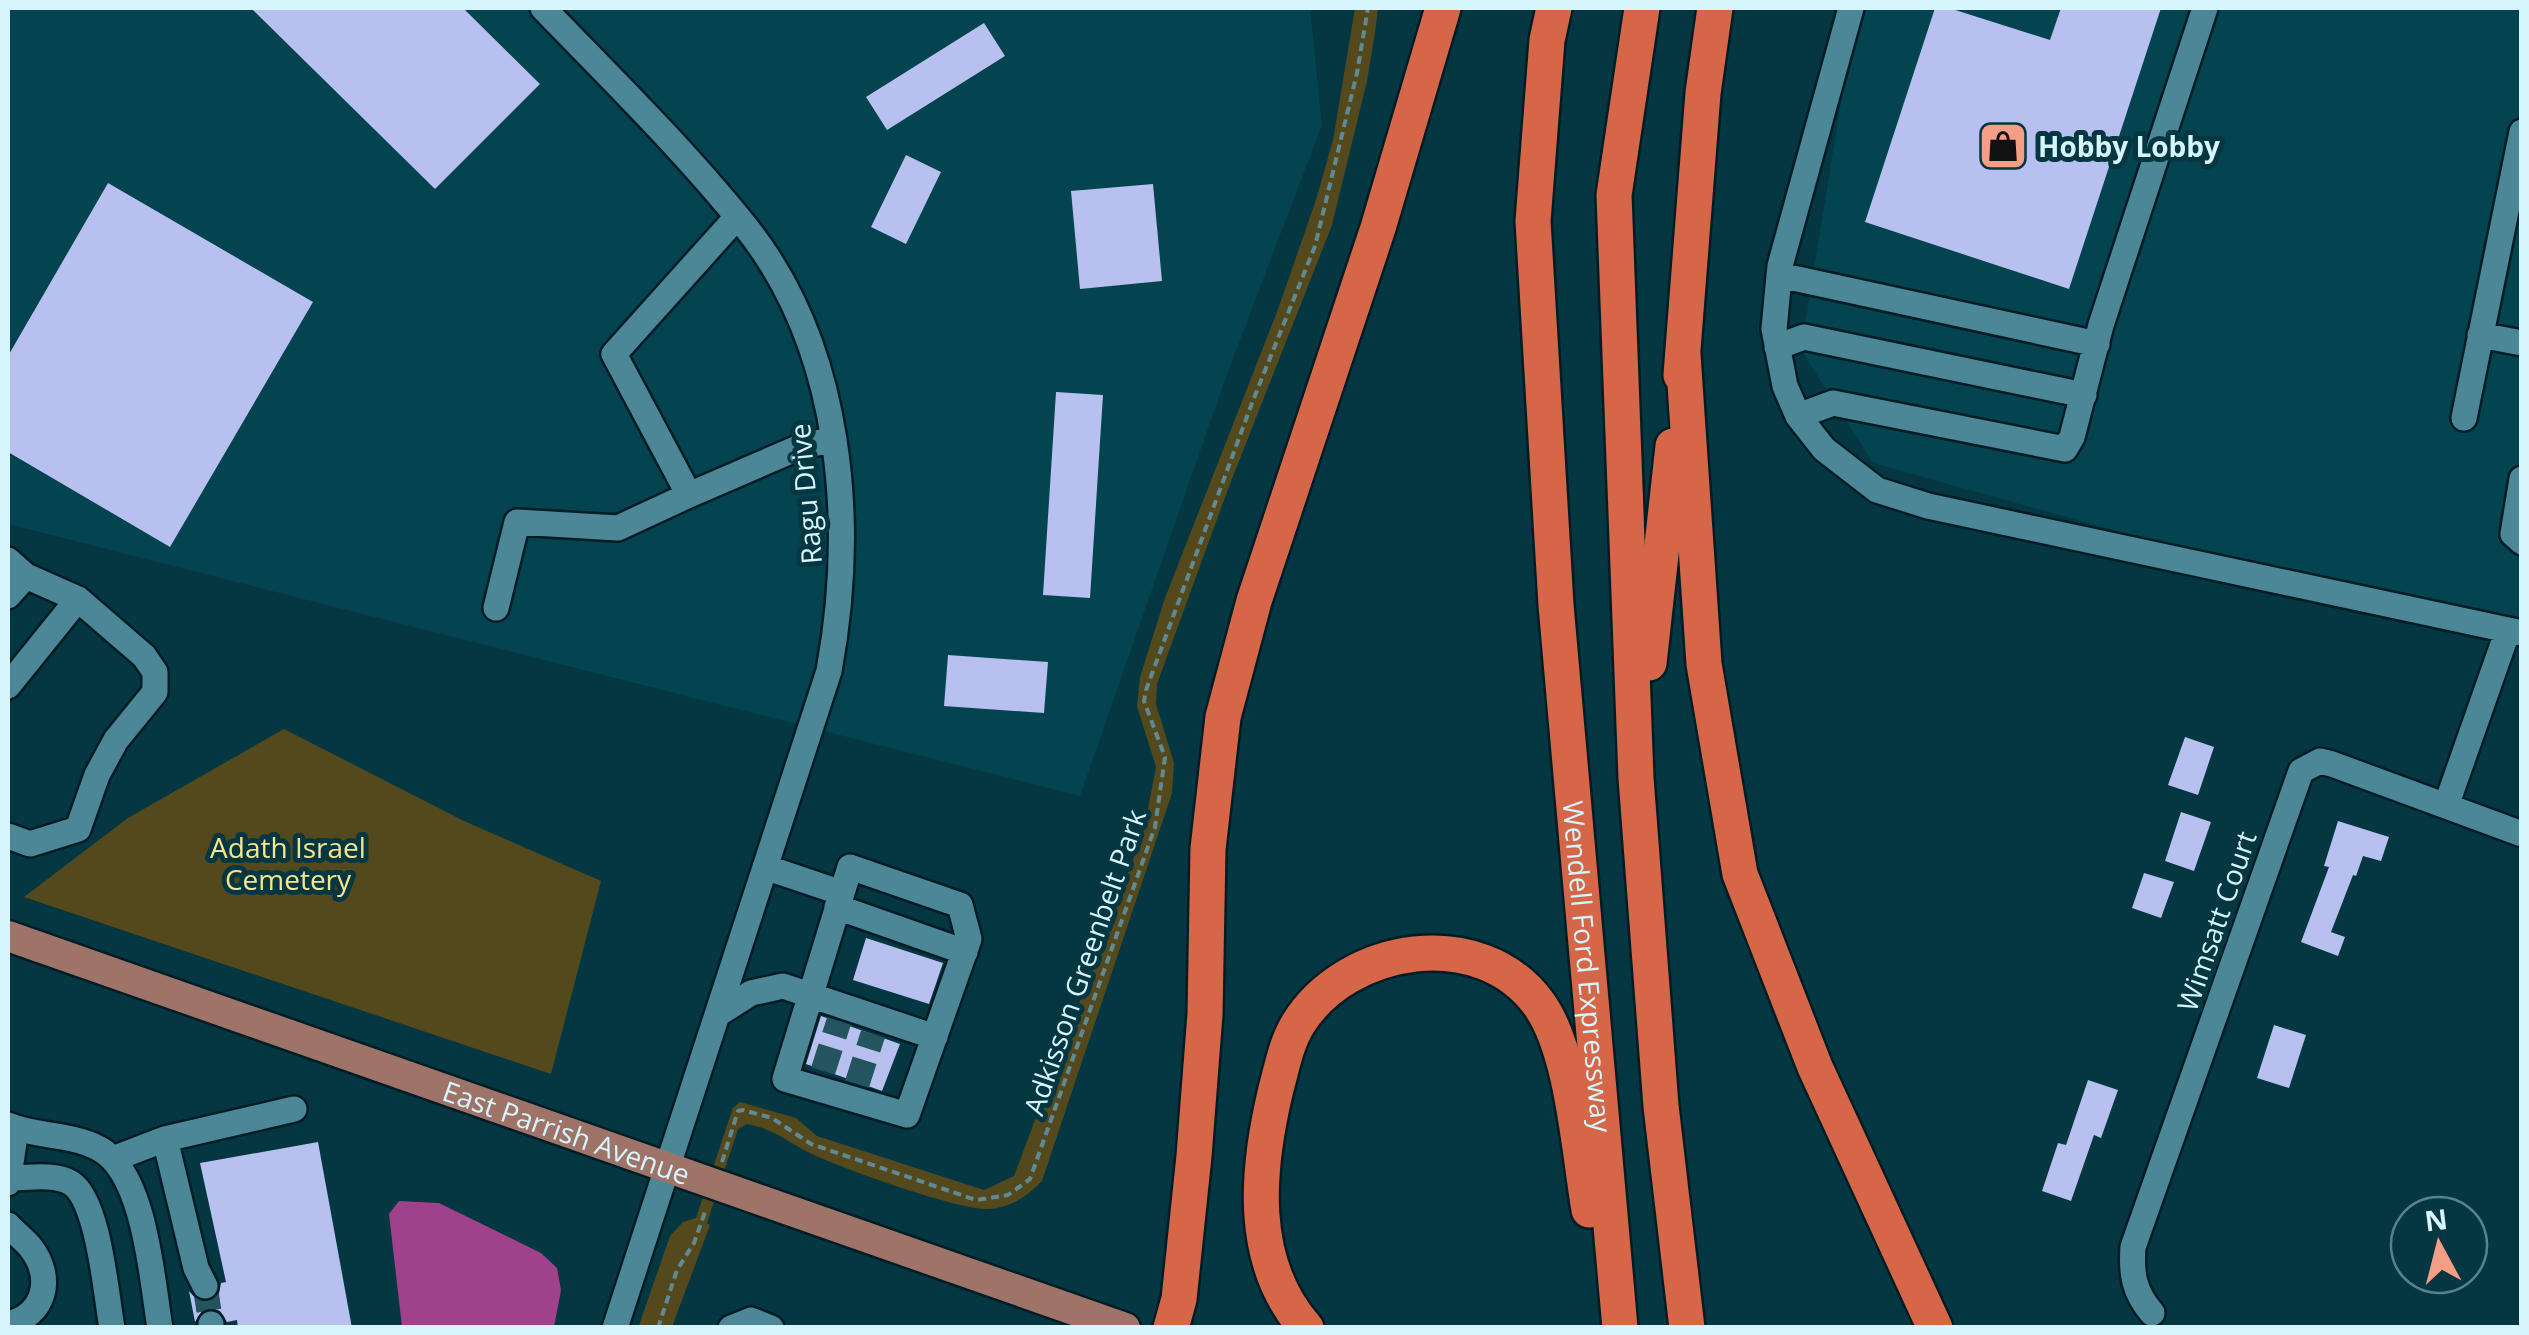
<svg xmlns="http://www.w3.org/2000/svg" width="2529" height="1335" font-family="'Open Sans',sans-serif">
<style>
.built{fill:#044350}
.green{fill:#54491c}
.water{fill:#9f428b}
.building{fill:#b8c0ef}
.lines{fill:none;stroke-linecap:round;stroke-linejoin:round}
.minor-tunnel{stroke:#24545e;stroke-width:25;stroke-dasharray:25 12;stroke-linecap:butt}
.minor-casing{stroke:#001c24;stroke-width:30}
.major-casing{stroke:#001c24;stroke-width:35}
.highway-casing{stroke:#001c24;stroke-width:40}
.path{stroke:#608a93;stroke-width:4;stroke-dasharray:8 5;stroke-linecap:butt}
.minor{stroke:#4c8797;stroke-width:25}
.major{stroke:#9e7468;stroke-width:30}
.highway{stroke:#d56748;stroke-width:35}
.labels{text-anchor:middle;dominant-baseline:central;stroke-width:10;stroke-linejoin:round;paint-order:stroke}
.poi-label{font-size:28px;font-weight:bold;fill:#d7f5fd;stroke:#043742;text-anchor:start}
.street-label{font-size:28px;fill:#d7f5fd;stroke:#043742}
.park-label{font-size:28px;fill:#f8e48e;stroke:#043742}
</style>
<rect width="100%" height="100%" fill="#043742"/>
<path class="built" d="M8,8H1310L1322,125L1226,377L1080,796L8,524Z
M1856,8H2521V620L2321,588L1873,463L1801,350Z"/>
<path class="green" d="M1355,8H1378L1375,33L1367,81L1332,225L1228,489L1157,684L1156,704L1174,763L1172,793L1042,1181C1028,1196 1010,1208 988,1209C961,1211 837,1167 810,1153C784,1140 777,1130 747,1124L738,1129L707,1223L710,1225L672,1327L638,1328L670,1236L683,1222L696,1218L733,1108L740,1102L796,1118L817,1136L984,1190L1014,1176L1144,830L1156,767L1137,706L1140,677L1165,598L1277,312L1316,200L1333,140Z
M284,729L464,821L601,881L551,1074L24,897L128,818Z"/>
<path class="water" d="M399,1201L439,1203L541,1253L557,1268L561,1290L554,1327H402L389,1214Z"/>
<path class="building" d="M251,8H463L540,84L435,189Z
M1935,8H1949L2050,40L2061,8H2161L2069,289L1865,222Z
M984,23L1005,56L887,130L866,97Z
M906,155L941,172L906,244L871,227Z
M108,183L313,302L170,547L8,452V356Z
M1153,184L1162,281L1080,289L1071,191Z
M1056,392L1103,395L1090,598L1043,595Z
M948,655L1048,662L1044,713L944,706Z
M2185,737L2214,747L2198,795L2168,785Z
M2181,812L2211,822L2194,871L2165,861Z
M2338,821L2389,837L2381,861L2363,856L2356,876L2353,875L2331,932L2345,937L2338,956L2301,942L2329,867L2324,866Z
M2144,873L2174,882L2161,918L2132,908Z
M866,938L943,963L929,1004L853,980Z
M821,1016L900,1044L882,1091L806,1064Z
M2274,1025L2306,1035L2289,1088L2257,1078Z
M2088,1080L2118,1090L2101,1138L2094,1135L2071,1201L2042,1191L2058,1143L2066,1145Z
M318,1142L352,1328H238L237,1320L227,1322L220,1311L212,1308L202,1311L195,1322L189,1291L197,1300L211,1301L219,1294L221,1283L226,1282L200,1163Z"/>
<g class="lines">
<path class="minor-tunnel" d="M823,1071L839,1021
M857,1084L873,1034
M205,1286L211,1324"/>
<g class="minor-casing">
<path id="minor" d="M543,8C612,79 683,149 745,226C843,348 856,524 829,671L615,1328
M1851,8L1780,266L1774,329L1785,386L1798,416L1824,449L1877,490L1928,506L2522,633
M737,217L614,354L689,495L800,447L833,439
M1779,275L2097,344
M2480,335L2522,343
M1777,347L1804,337L2084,395
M1798,416L1833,403L2065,449L2072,437L2101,325L2205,8
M2464,418L2522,132
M2522,479L2513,534L2522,542
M8,560L26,576L78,599L144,656L155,672V692L116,740L97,775L78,829L30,844L8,836
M8,596L26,576
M496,608L517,522L618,528L689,495
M8,686L78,599
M2446,806L2508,630
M765,867L842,893L850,867L960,905L969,939L907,1115L785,1079L842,893
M837,907L965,952
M718,1014L751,993L783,986L935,1037
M8,1125C36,1137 69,1133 98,1148C145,1171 152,1280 160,1328
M165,1139L196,1268L205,1286
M113,1159L165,1139L294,1109
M8,1178C27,1178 55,1173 71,1183C99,1201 106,1295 112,1328
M8,1183L16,1129
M8,1225C15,1233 25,1240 31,1248C54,1278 45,1315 8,1324
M2152,1313C2134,1292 2131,1274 2133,1247L2301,771L2320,761L2332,764L2522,834
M211,1328V1324
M731,1328L751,1320L771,1328"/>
</g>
<g class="major-casing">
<g id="major">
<path id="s1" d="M8,936L1125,1328"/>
</g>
</g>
<g class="highway-casing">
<g id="highway">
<path id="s2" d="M1554,8L1547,40L1533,221L1556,605L1620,1328"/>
<path d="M1642,8L1614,195L1636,778L1661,1106L1687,1328"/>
<path d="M1683,355L1704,664L1740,874L1815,1067L1935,1328"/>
<path d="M1681,375L1703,93L1715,8"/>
<path d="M1649,663L1673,446"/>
<path d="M1171,1328L1179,1299L1194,1156L1205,1014L1208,849L1223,717L1254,601L1378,228L1443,8"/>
<path d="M1306,1328C1247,1261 1257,1168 1276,1089C1282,1067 1286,1044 1298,1024C1347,945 1480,923 1539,1004C1573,1051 1579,1152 1589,1210"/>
</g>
</g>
<path class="path" d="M722,1162L738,1111L743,1110L772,1118L811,1144L976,1200L1008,1195L1030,1179L1155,827L1165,757L1144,701L1146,690L1252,403L1315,246L1357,73L1368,8
M658,1328L677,1270L694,1243L706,1209"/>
<use href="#minor" class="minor"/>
<use href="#major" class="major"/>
<use href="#highway" class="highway"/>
</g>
<defs>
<g id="shop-square" transform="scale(2.5)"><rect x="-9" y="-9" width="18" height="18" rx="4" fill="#f49e86" stroke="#043742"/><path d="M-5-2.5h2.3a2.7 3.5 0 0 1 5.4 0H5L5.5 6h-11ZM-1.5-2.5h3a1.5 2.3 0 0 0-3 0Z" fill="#111"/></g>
</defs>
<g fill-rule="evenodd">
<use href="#shop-square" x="2003" y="146"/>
</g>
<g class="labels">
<g class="poi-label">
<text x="2038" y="146">Hobby Lobby</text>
</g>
<g class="street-label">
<text transform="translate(805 494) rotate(-95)">Ragu Drive</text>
<text transform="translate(2216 921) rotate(-71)">Wimsatt Court</text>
<text transform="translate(1084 962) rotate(-71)">Adkisson Greenbelt Park</text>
<text stroke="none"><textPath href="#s2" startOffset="962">Wendell Ford Expressway</textPath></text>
<text stroke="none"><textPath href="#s1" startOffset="592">East Parrish Avenue</textPath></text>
</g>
<g class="park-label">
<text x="288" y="847">Adath Israel<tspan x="288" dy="32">Cemetery</tspan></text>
</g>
</g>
<rect width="2529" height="1335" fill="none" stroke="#d7f5fd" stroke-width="20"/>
<g transform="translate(2439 1245) rotate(353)"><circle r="48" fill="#043742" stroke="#58838d" stroke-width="2.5"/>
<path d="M0-8L18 38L0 25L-18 38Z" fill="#f49e86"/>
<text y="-15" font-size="28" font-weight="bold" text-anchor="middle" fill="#d7f5fd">N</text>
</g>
</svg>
